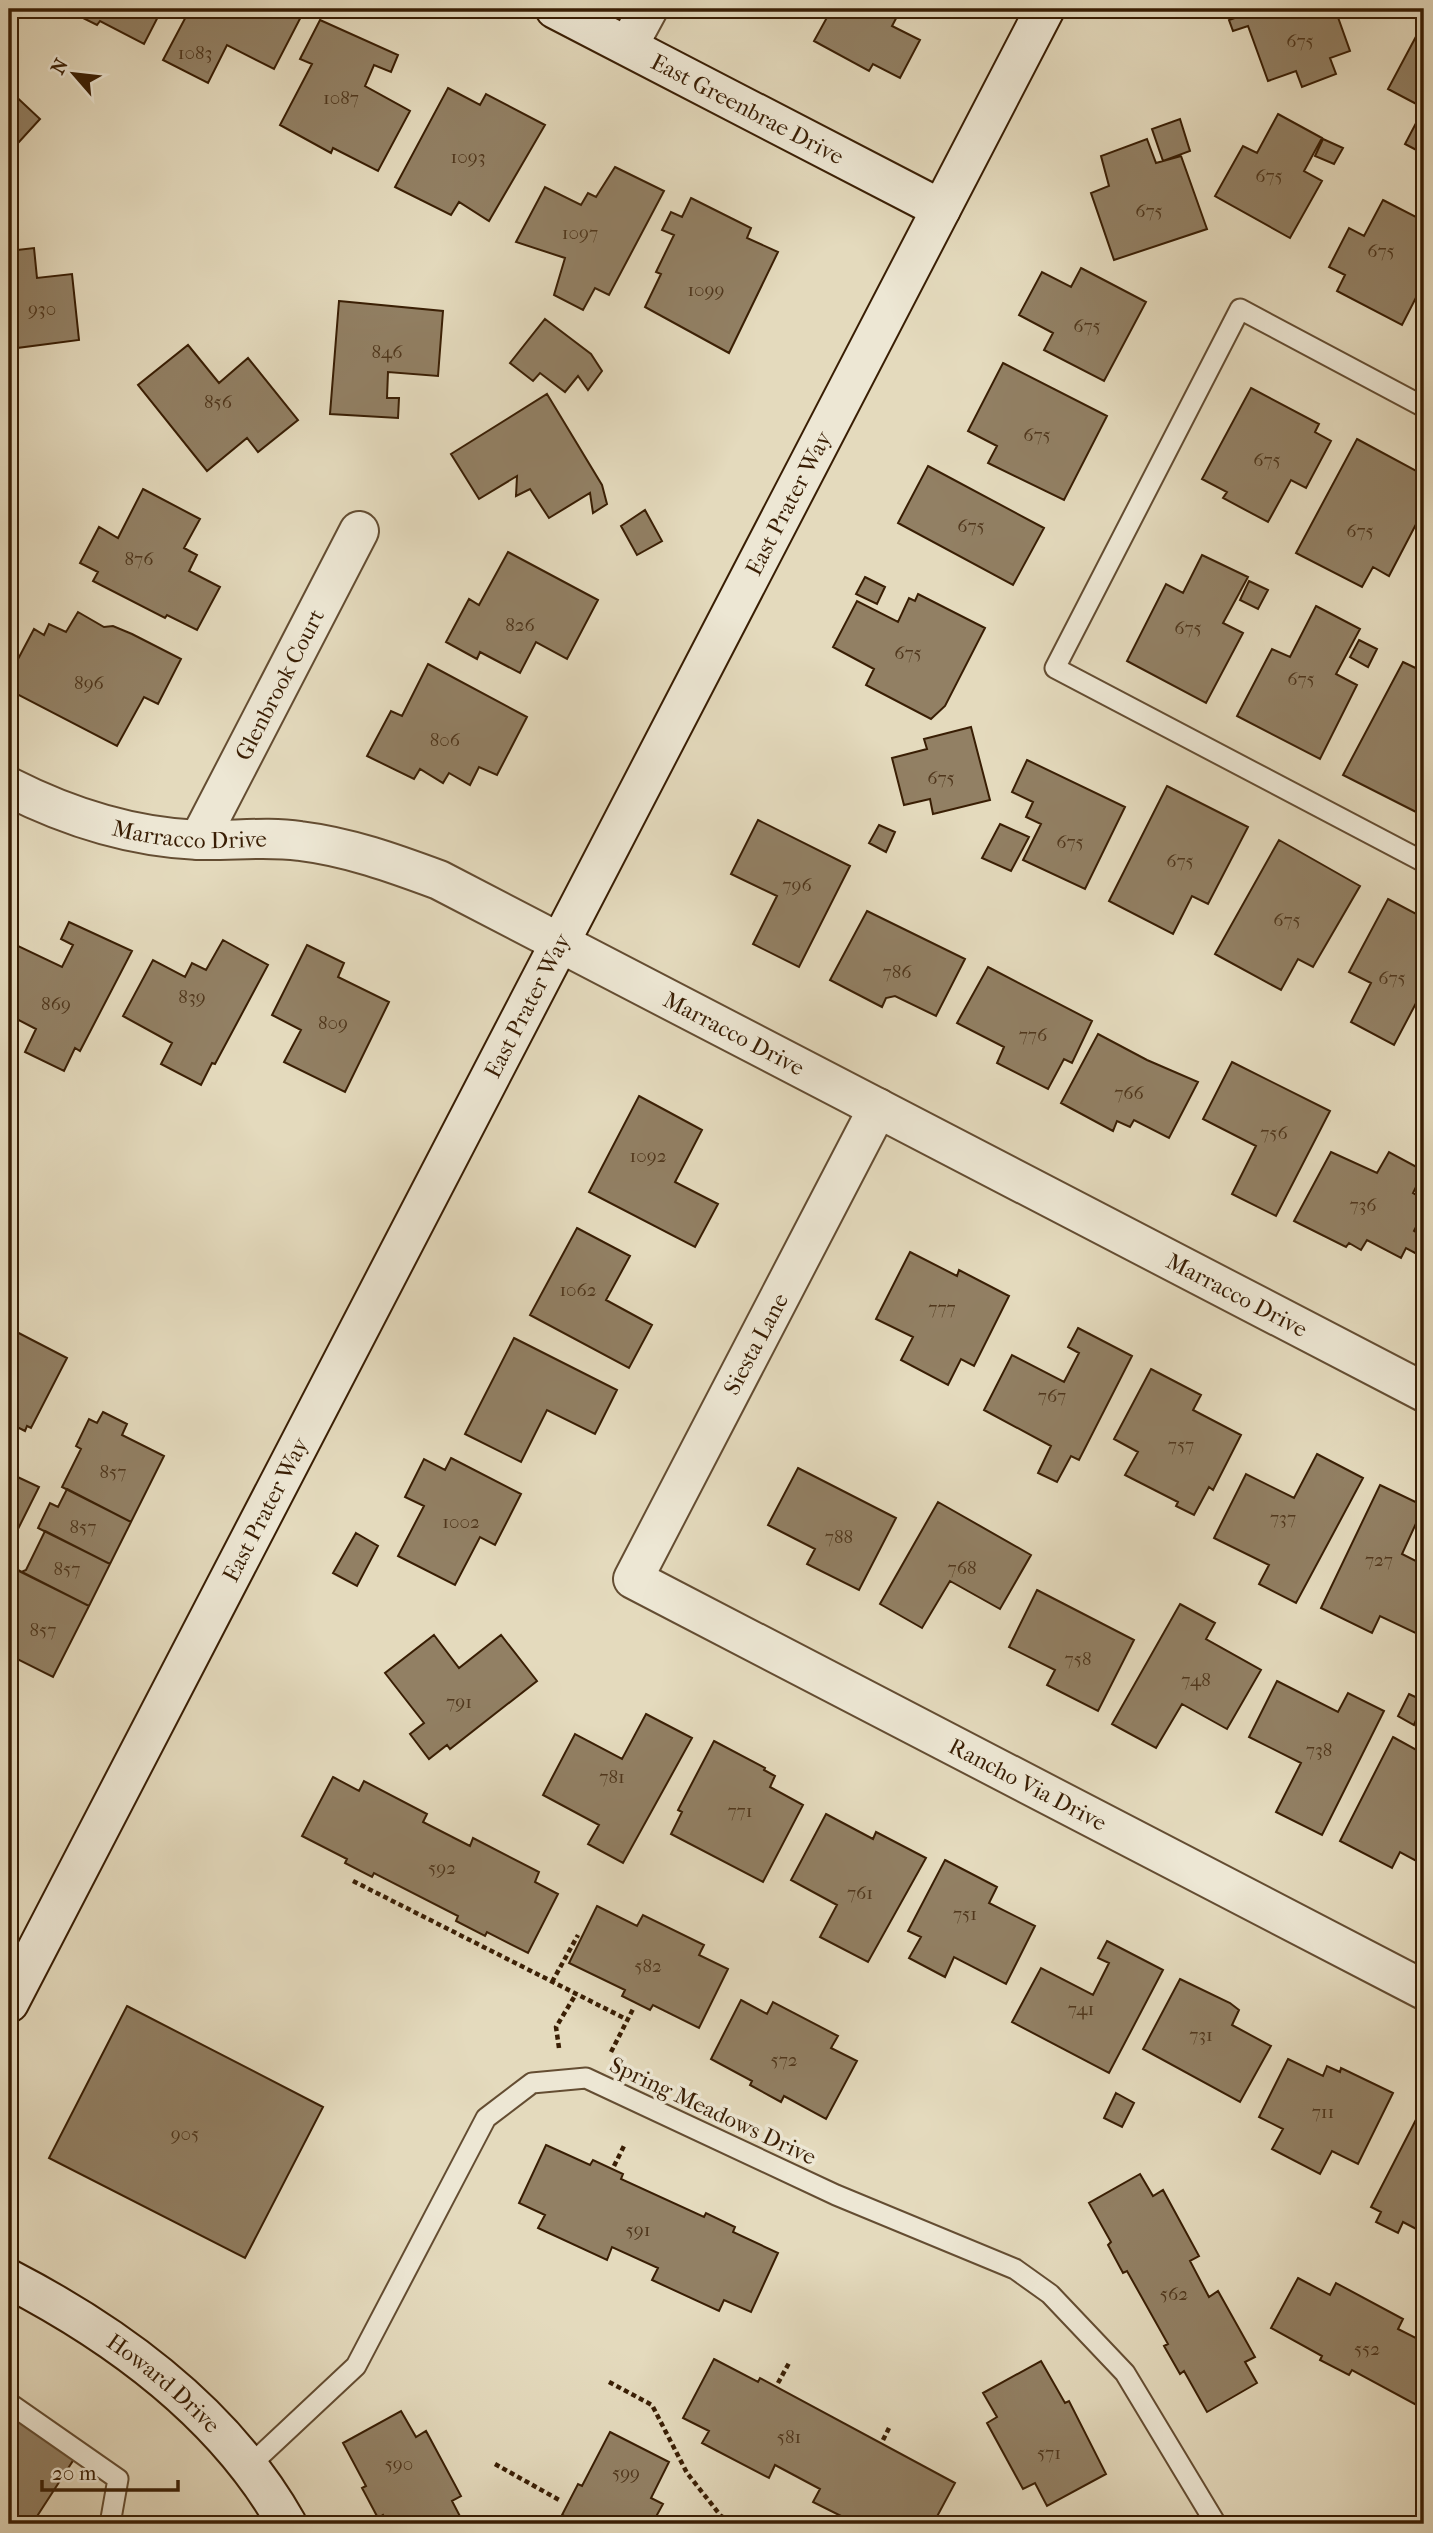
<svg xmlns="http://www.w3.org/2000/svg" width="1433" height="2533" font-family="'IM FELL French Canon',serif">
<style>
.building{fill:#928064;stroke:#391e04;stroke-width:2}
.lines{fill:none;stroke-linecap:round;stroke-linejoin:round}
.lane-casing{stroke:#644d32;stroke-width:23}
.street-casing{stroke:#644d32;stroke-width:42}
.secondary-casing{stroke:#391e04;stroke-width:42}
.path{stroke:#391e04;stroke-width:4.5;stroke-dasharray:5 3.5;stroke-linecap:butt}
.lane{stroke:#ede7d4;stroke-width:19}
.street{stroke:#ede7d4;stroke-width:38}
.secondary{stroke:#ede7d4;stroke-width:38}
.labels{text-anchor:middle;dominant-baseline:central;stroke-width:7;stroke-linejoin:round;paint-order:stroke}
.number-label{font-size:19px;fill:#4f361c}
.street-label{font-size:23px;fill:#391e04;stroke:#ede7d4}
</style>
<rect width="100%" height="100%" fill="#e4dabd"/>
<filter id="stains"><feTurbulence type="fractalNoise" baseFrequency=".00286" numOctaves="4"/><feColorMatrix values="0 0 0 0 .2 0 0 0 0 .09 0 0 0 0 .02 0 0 0 .5 -.17"/></filter>
<radialGradient id="worn" r=".72"><stop offset=".6" stop-color="#630" stop-opacity="0"/><stop offset="1" stop-color="#630" stop-opacity=".3"/></radialGradient>
<path class="building" d="M65,9H162L144,44L100,21L97,25Z
M190,9H305L274,69L227,45L208,83L163,60Z
M824,9H901L892,26L920,40L900,78L873,64L869,71L814,41L830,12Z
M1260,9H1335L1350,51L1330,58L1336,74L1302,87L1296,71L1268,81L1248,26L1233,31L1229,20Z
M320,20L398,55L391,72L374,65L365,86L410,111L378,171L333,148L331,153L280,125L312,64L300,59Z
M1420,29L1424,32V154L1405,144L1424,108L1388,89Z
M448,88L480,105L486,94L545,125L489,221L459,202L451,215L395,187Z
M9,90L40,119L9,153Z
M1278,114L1322,138L1304,171L1322,181L1290,238L1215,196L1243,146L1257,153Z
M1180,119L1190,151L1163,161L1152,129Z
M1147,139L1156,163L1181,156L1207,229L1114,260L1091,193L1109,186L1101,156Z
M1323,139L1343,148L1334,164L1315,156Z
M615,167L664,191L609,295L595,288L583,310L554,295L565,258L516,242L545,187L581,205L588,193L596,197Z
M691,198L751,228L747,238L778,252L729,353L645,307L661,274L656,272L674,235L662,230L671,212L682,217Z
M1383,200L1424,221V282L1402,325L1337,291L1345,275L1329,267L1349,228L1364,236Z
M34,248L37,278L72,274L79,340L9,349V251Z
M1081,268L1146,302L1104,381L1044,350L1053,333L1019,315L1042,272L1071,287Z
M339,301L443,311L438,376L388,372L387,398H399L398,418L330,414Z
M545,319L591,354L602,371L588,390L578,376L565,392L540,373L533,381L510,363Z
M188,345L219,383L248,358L298,420L258,452L247,438L207,471L138,385Z
M1003,363L1107,416L1064,500L988,463L997,446L968,431Z
M1251,388L1319,424L1315,432L1331,441L1306,488L1291,480L1268,522L1223,498L1227,492L1202,479Z
M547,394L602,485L607,504L593,513L590,493L549,518L530,489L516,496L517,476L479,499L451,454Z
M1357,439L1424,475V509L1389,576L1373,567L1362,587L1296,553Z
M928,466L1044,528L1013,585L898,523Z
M143,489L200,519L184,548L197,555L189,571L220,587L197,630L167,615L165,618L93,581L98,572L80,563L99,527L118,538Z
M645,510L662,541L637,555L621,526Z
M508,552L598,600L567,659L536,642L520,673L480,652L477,659L446,642L469,599L479,605Z
M1202,555L1248,577L1223,623L1243,633L1206,703L1127,661L1166,584L1183,593Z
M865,577L885,587L877,604L856,594Z
M1249,581L1268,590L1258,609L1240,600Z
M918,594L985,628L945,706L931,719L866,685L874,669L833,647L857,601L898,622L909,598L915,601Z
M1316,606L1360,629L1336,674L1357,685L1320,759L1237,716L1272,649L1290,657Z
M78,612L104,627L113,626L132,634L181,659L158,704L144,697L117,746L9,690V676L34,629L44,635L49,624L66,632Z
M1359,640L1377,649L1368,667L1350,657Z
M1403,662L1424,672V816L1343,775Z
M428,664L527,717L497,775L479,767L470,785L449,773L443,783L420,769L414,779L367,756L391,711L402,716Z
M971,727L990,800L933,814L930,799L904,805L892,758L927,749L924,739Z
M1027,760L1125,807L1085,889L1023,860L1041,824L1026,817L1033,802L1012,792Z
M1167,786L1248,827L1208,904L1192,896L1173,934L1109,901Z
M758,820L850,866L799,967L753,944L777,896L731,874Z
M1000,824L1029,837L1011,871L982,858Z
M879,825L895,832L886,852L869,843Z
M1279,840L1360,886L1313,967L1298,959L1281,990L1215,954Z
M1388,899L1424,918V988L1394,1045L1351,1022L1371,983L1349,972Z
M867,911L965,959L936,1016L895,996L886,998L882,1007L830,980Z
M69,922L132,951L80,1051L75,1048L64,1071L25,1052L36,1029L9,1015V955L14,944L62,967L73,945L61,939Z
M223,940L268,965L215,1064L212,1063L201,1085L161,1064L172,1043L123,1016L153,960L185,977L192,963L206,970Z
M307,945L344,963L338,977L389,1002L345,1092L284,1062L301,1030L272,1015Z
M988,967L1092,1021L1072,1063L1064,1059L1048,1089L997,1063L1004,1047L957,1023Z
M1098,1034L1147,1060L1198,1082L1169,1138L1134,1120L1130,1127L1117,1121L1113,1131L1061,1103Z
M1232,1062L1330,1111L1276,1216L1232,1194L1256,1146L1203,1119Z
M639,1096L702,1130L675,1182L718,1204L695,1247L589,1192Z
M1331,1152L1377,1173L1389,1152L1424,1171L1413,1193L1424,1199V1212L1414,1231L1424,1237L1417,1254L1406,1248L1401,1258L1367,1240L1361,1250L1349,1243L1346,1247L1294,1221Z
M577,1228L630,1256L606,1300L652,1325L629,1368L530,1315Z
M910,1252L957,1276L959,1270L1009,1296L974,1366L961,1359L948,1385L901,1360L913,1337L876,1319Z
M9,1328L67,1358L31,1428L27,1426L25,1431L9,1423Z
M1078,1328L1132,1356L1079,1460L1071,1456L1057,1482L1038,1473L1051,1446L984,1410L1012,1355L1064,1382L1079,1353L1068,1347Z
M514,1338L617,1390L595,1434L547,1410L521,1462L465,1434Z
M1151,1369L1201,1395L1193,1410L1241,1435L1213,1490L1209,1487L1194,1515L1176,1506L1178,1502L1125,1475L1138,1452L1114,1439Z
M103,1412L127,1424L122,1435L164,1456L131,1522L62,1487L81,1449L76,1446L89,1419L97,1423Z
M1317,1454L1363,1478L1296,1603L1259,1584L1269,1565L1214,1538L1246,1474L1294,1498Z
M451,1458L521,1494L495,1545L480,1537L455,1585L398,1556L424,1506L405,1497L424,1459L445,1470Z
M798,1468L896,1518L859,1590L807,1564L815,1549L768,1525Z
M9,1473L39,1487L9,1547Z
M1380,1485L1424,1506L1402,1554L1424,1565V1637L1380,1616L1372,1633L1321,1608Z
M67,1489L131,1522L110,1564L38,1528L50,1503L58,1507Z
M938,1502L1031,1555L1000,1609L950,1581L922,1628L880,1604Z
M45,1531L110,1564L89,1606L21,1572L26,1570Z
M356,1533L378,1546L357,1586L333,1573Z
M18,1570L89,1606L53,1677L9,1655V1589Z
M1037,1590L1134,1640L1098,1711L1047,1685L1055,1670L1009,1647Z
M1180,1604L1215,1623L1206,1639L1261,1670L1227,1729L1182,1704L1156,1748L1112,1724Z
M434,1635L459,1668L501,1635L537,1681L450,1749L447,1745L429,1759L410,1734L424,1723L385,1673Z
M1277,1681L1338,1712L1348,1693L1384,1711L1322,1835L1276,1812L1301,1763L1249,1737Z
M1409,1694L1424,1701L1414,1725L1398,1716Z
M646,1714L692,1738L623,1863L588,1844L599,1825L543,1795L575,1734L622,1759Z
M1393,1737L1424,1754V1865L1400,1852L1392,1868L1340,1841Z
M714,1741L765,1768L764,1770L775,1776L770,1787L803,1805L763,1882L671,1834L682,1812L678,1810Z
M333,1777L359,1791L364,1781L427,1814L423,1822L470,1846L473,1838L539,1872L535,1882L558,1894L528,1953L487,1932L485,1936L456,1921L458,1916L374,1873L372,1877L345,1863L347,1859L302,1836Z
M826,1814L873,1839L876,1832L926,1858L868,1962L820,1937L837,1905L791,1880Z
M945,1860L997,1887L989,1903L1035,1926L1006,1984L954,1957L945,1977L909,1958L921,1937L908,1931Z
M597,1906L637,1926L643,1915L704,1945L699,1955L728,1969L699,2028L653,2005L650,2010L622,1996L625,1990L569,1963Z
M1107,1941L1163,1970L1109,2073L1012,2022L1041,1968L1093,1995L1109,1963L1098,1958Z
M1180,1979L1230,2003L1239,2010L1232,2025L1271,2046L1240,2102L1143,2049Z
M741,2000L767,2014L773,2002L838,2036L831,2048L857,2061L826,2119L784,2096L781,2102L750,2085L752,2081L711,2059Z
M127,2006L323,2107L245,2258L49,2158Z
M1288,2059L1323,2076L1327,2066L1340,2072L1341,2068L1393,2093L1358,2164L1332,2151L1320,2174L1272,2149L1283,2129L1259,2117Z
M1116,2093L1134,2103L1122,2127L1104,2118Z
M1423,2106L1424,2233L1403,2222L1398,2233L1376,2222L1381,2212L1371,2207Z
M546,2145L590,2165L593,2160L623,2174L621,2179L704,2217L706,2213L735,2227L733,2232L778,2253L751,2312L724,2300L719,2311L652,2280L658,2268L612,2247L607,2260L538,2228L545,2215L519,2203Z
M1140,2174L1153,2196L1163,2190L1199,2256L1190,2261L1209,2297L1218,2291L1255,2357L1245,2362L1257,2383L1207,2412L1184,2371L1180,2374L1164,2346L1168,2344L1127,2271L1123,2273L1108,2245L1111,2242L1089,2203Z
M1298,2278L1330,2295L1336,2283L1403,2319L1398,2329L1424,2342V2409L1352,2370L1349,2375L1320,2360L1322,2356L1271,2328Z
M714,2359L758,2382L760,2378L955,2483L933,2524H857L813,2502L820,2489L775,2465L769,2478L702,2443L709,2431L683,2418Z
M1041,2361L1065,2403L1069,2401L1106,2474L1047,2506L1035,2483L1023,2489L987,2423L997,2417L983,2393Z
M401,2411L416,2437L426,2431L461,2496L452,2501L464,2524H388L383,2515L378,2518L362,2488L366,2486L343,2443Z
M9,2413L76,2456L32,2524H9Z
M610,2432L669,2462L651,2498L663,2504L652,2524H563L567,2517L562,2515L578,2484L582,2486Z"/>
<g class="lines">
<g class="lane-casing">
<path id="lane" d="M1424,407L1240,309L1055,668L1424,862
M9,2403L118,2479L110,2524
M248,2467L356,2366L486,2118L532,2083L586,2078L836,2195L1015,2269L1050,2294L1125,2373L1216,2524"/>
</g>
<g class="street-casing">
<g id="street">
<path d="M628,46L648,9"/>
<path id="s1" d="M9,787C68,817 131,837 198,840C232,841 267,836 300,841C349,847 393,863 439,880L1424,1392"/>
<path id="s2" d="M199,840L359,531"/>
<path id="s3" d="M878,1108L633,1579L1424,1990"/>
</g>
</g>
<g class="secondary-casing">
<g id="secondary">
<path id="s4" d="M555,9L941,209"/>
<path id="s5" d="M9,2003L1045,9"/>
<path id="s6" d="M9,2279C119,2336 225,2414 287,2524"/>
</g>
</g>
<path class="path" d="M353,1881L628,2020
M552,1982L578,1935
M559,2048L556,2027L576,1994
M611,2052L633,2009
M614,2166L624,2146
M609,2382L652,2405L687,2473L721,2516L736,2524
M778,2383L789,2363
M883,2440L889,2428
M495,2464L561,2501"/>
<use href="#lane" class="lane"/>
<use href="#street" class="street"/>
<use href="#secondary" class="secondary"/>
</g>
<g class="labels">
<g class="number-label">
<text x="1300" y="41">675</text>
<text x="195" y="53">1083</text>
<text x="341" y="98">1087</text>
<text x="468" y="157">1093</text>
<text x="1269" y="176">675</text>
<text x="1149" y="211">675</text>
<text x="580" y="233">1097</text>
<text x="1381" y="251">675</text>
<text x="706" y="290">1099</text>
<text x="42" y="309">930</text>
<text x="1087" y="326">675</text>
<text x="387" y="352">846</text>
<text x="218" y="402">856</text>
<text x="1037" y="435">675</text>
<text x="1267" y="460">675</text>
<text x="971" y="526">675</text>
<text x="1360" y="531">675</text>
<text x="139" y="559">876</text>
<text x="520" y="625">826</text>
<text x="1188" y="628">675</text>
<text x="908" y="653">675</text>
<text x="1301" y="679">675</text>
<text x="89" y="683">896</text>
<text x="445" y="740">806</text>
<text x="941" y="778">675</text>
<text x="1070" y="842">675</text>
<text x="1180" y="861">675</text>
<text x="797" y="885">796</text>
<text x="1287" y="920">675</text>
<text x="897" y="972">786</text>
<text x="1392" y="978">675</text>
<text x="192" y="997">839</text>
<text x="56" y="1004">869</text>
<text x="333" y="1023">809</text>
<text x="1033" y="1035">776</text>
<text x="1129" y="1093">766</text>
<text x="1274" y="1133">756</text>
<text x="648" y="1156">1092</text>
<text x="1363" y="1205">736</text>
<text x="578" y="1290">1062</text>
<text x="942" y="1308">777</text>
<text x="1052" y="1396">767</text>
<text x="1181" y="1445">757</text>
<text x="113" y="1472">857</text>
<text x="1283" y="1518">737</text>
<text x="461" y="1522">1002</text>
<text x="83" y="1527">857</text>
<text x="839" y="1537">788</text>
<text x="1379" y="1560">727</text>
<text x="962" y="1568">768</text>
<text x="67" y="1569">857</text>
<text x="43" y="1630">857</text>
<text x="1078" y="1659">758</text>
<text x="1196" y="1680">748</text>
<text x="459" y="1702">791</text>
<text x="1319" y="1750">738</text>
<text x="612" y="1777">781</text>
<text x="740" y="1811">771</text>
<text x="442" y="1868">592</text>
<text x="860" y="1893">761</text>
<text x="965" y="1914">751</text>
<text x="648" y="1966">582</text>
<text x="1081" y="2009">741</text>
<text x="1201" y="2035">731</text>
<text x="784" y="2060">572</text>
<text x="1323" y="2112">711</text>
<text x="185" y="2134">905</text>
<text x="638" y="2230">591</text>
<text x="1174" y="2294">562</text>
<text x="1367" y="2349">552</text>
<text x="789" y="2437">581</text>
<text x="1049" y="2453">571</text>
<text x="399" y="2464">590</text>
<text x="626" y="2473">599</text>
</g>
<g class="street-label">
<text stroke="none"><textPath href="#s4" startOffset="217">East Greenbrae Drive</textPath></text>
<text stroke="none"><textPath href="#s5" startOffset="1690">East Prater Way</textPath></text>
<text stroke="none"><textPath href="#s2" startOffset="175">Glenbrook Court</textPath></text>
<text stroke="none"><textPath href="#s1" startOffset="189">Marracco Drive</textPath></text>
<text stroke="none"><textPath href="#s5" startOffset="1124">East Prater Way</textPath></text>
<text stroke="none"><textPath href="#s1" startOffset="777">Marracco Drive</textPath></text>
<text stroke="none"><textPath href="#s1" startOffset="1344">Marracco Drive</textPath></text>
<text transform="translate(756 1344) rotate(-62)">Siesta Lane</text>
<text stroke="none"><textPath href="#s5" startOffset="556">East Prater Way</textPath></text>
<text stroke="none"><textPath href="#s3" startOffset="976">Rancho Via Drive</textPath></text>
<text transform="translate(713 2111) rotate(25)">Spring Meadows Drive</text>
<text stroke="none"><textPath href="#s6" startOffset="187">Howard Drive</textPath></text>
</g>
</g>
<rect width="1433" height="2533" fill="none" stroke="#e4dabd" stroke-width="35"/>
<rect x="10" y="10" width="1412" height="2512" fill="none" stroke="#391e04" stroke-width="3.5"/>
<rect x="18" y="18" width="1398" height="2498" fill="none" stroke="#391e04" stroke-width="2"/>
<g transform="translate(74 74) rotate(298)" stroke="#ede7d4" stroke-width="5" paint-order="stroke">
<path d="M0-5L12 26L0 18L-12 26Z" fill="#391e04"/>
<text y="-10" font-size="19" font-weight="bold" text-anchor="middle" fill="#391e04">N</text>
</g>
<path d="M42 2480v10h136v-10" fill="none" stroke="#391e04" stroke-width="3.5"/>
<text x="52" y="2480" font-size="21" fill="#391e04" stroke="#ede7d4" stroke-width="5" paint-order="stroke">20 m</text>
<rect width="100%" height="100%" filter="url(#stains)"/>
<rect width="100%" height="100%" fill="url(#worn)"/>
</svg>
